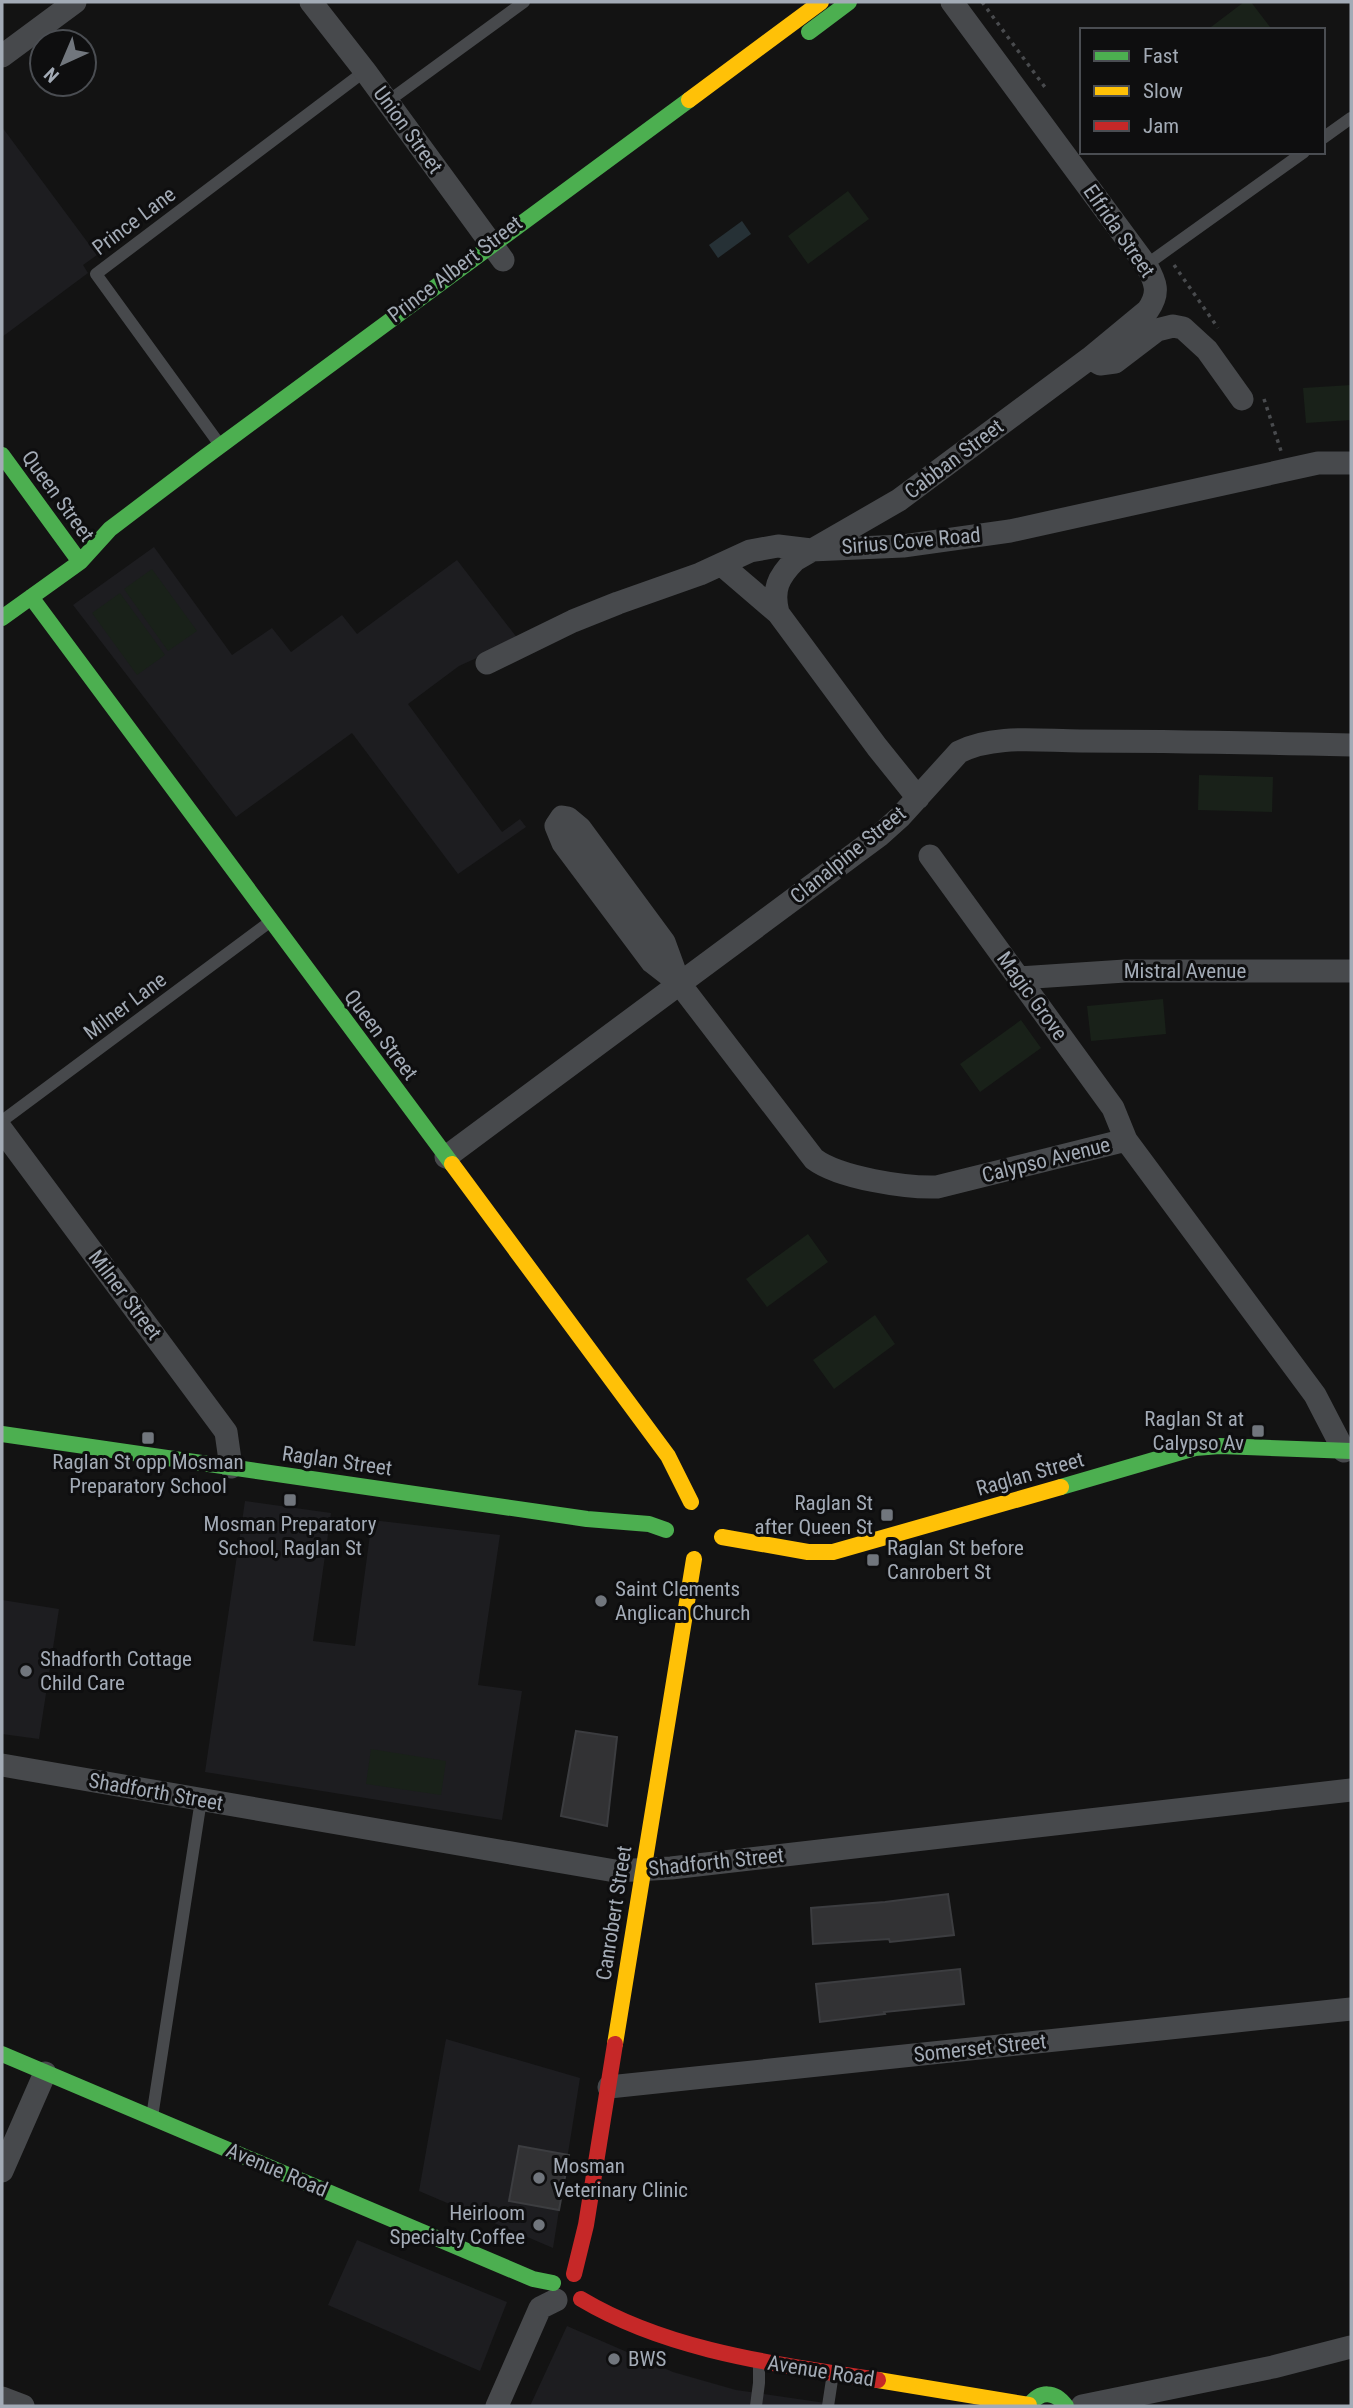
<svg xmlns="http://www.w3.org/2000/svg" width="1353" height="2408" font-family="'Roboto Condensed',sans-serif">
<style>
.built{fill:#1d1d20}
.green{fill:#192119}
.water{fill:#263136}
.building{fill:#323234;stroke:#3c3d40;stroke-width:2}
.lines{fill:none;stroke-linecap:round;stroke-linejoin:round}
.path{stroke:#494b4e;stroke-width:3.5;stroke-dasharray:3.5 5;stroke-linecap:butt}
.lane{stroke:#47494c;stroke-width:12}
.street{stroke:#47494c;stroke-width:23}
.fast{stroke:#4caf50;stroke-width:16}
.slow{stroke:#ffc107;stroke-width:16}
.jam{stroke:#c62828;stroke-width:16}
.poi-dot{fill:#71767d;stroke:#0e0e0f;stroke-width:2.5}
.labels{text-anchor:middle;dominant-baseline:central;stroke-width:6;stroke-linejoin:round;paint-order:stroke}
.street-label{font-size:21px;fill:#a3abb6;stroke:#0e0e0f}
.poi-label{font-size:21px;fill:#a3abb6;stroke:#0e0e0f;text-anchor:start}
</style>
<rect width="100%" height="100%" fill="#131313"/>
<path class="built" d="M2,127L97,255L83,265L88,273L2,337Z
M154,547L232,655L272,628L291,652L342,615L357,634L457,560L518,639L459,666L408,704L502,832L520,819L526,827L458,874L352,733L236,817L73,605Z
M245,1501L331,1513L313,1641L355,1646L372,1520L500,1535L478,1685L522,1691L502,1820L205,1772Z
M2,1600L59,1609L39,1739L2,1734Z
M446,2039L580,2078L553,2248L419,2191Z
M357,2240L507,2302L480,2371L328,2305Z
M567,2326L673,2372L736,2390L846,2406H530Z"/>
<path class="green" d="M1244,2H1251L1270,27L1266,30H1207Z
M848,191L869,219L808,264L788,236Z
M1351,385V420L1306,423L1303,388Z
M152,569L197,631L168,651L124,589Z
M120,593L165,655L137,675L92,613Z
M1199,775L1273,777L1272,812L1198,810Z
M1163,999L1166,1034L1091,1041L1087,1006Z
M1021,1020L1041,1048L980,1092L960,1064Z
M808,1234L828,1262L767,1307L746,1279Z
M875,1315L895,1344L834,1389L813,1360Z
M371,1749L446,1761L441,1795L366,1784Z"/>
<path class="water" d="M742,221L751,234L718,258L709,245Z"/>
<path class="building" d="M576,1731L617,1737L607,1826L561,1816Z
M948,1894L954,1935L890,1942L889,1939L813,1944L811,1908L885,1902Z
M960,1969L964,2004L884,2012L885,2014L820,2022L816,1984Z
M519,2146L569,2155L559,2210L509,2201Z"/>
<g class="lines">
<path class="path" d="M982,2L1047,90
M1174,265L1218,328
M1264,399L1281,451"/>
<path class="lane" d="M387,102L524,2
M1323,138L1351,118
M1146,265L1304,152
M220,445L96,274L365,71
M2,1121L271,921
M152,2117L201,1800
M756,2406L759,2383V2361
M828,2406L833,2373"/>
<path class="street" d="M311,2L365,71L503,260
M952,2L1146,265C1156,282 1160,293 1148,310L1090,358L1100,364L1115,362L1157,330L1173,326L1183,328L1207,350L1242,399
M2,56L75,2
M722,565L778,613
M487,663L573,621L618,603L700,574L750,551L778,546L811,550L903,546L1010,531L1318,463H1351
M918,798L877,747L778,613C772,590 778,577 795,560L899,500L1090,358
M930,856L1113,1108L1126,1140
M1019,978L1125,971H1351
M679,983L664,942L580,828L568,818L562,817L556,826L563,843L652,962L679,983L814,1159C839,1178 906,1188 937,1187L1126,1140L1315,1395L1344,1451
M2,1130L226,1432L231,1467
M446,1157L880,835L900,817L959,752C994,734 1041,741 1080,741C1170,741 1261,743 1351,745
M2,1765L615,1871L671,1868L1351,1790
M609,2087L1351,2009
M2,2171L45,2073
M2,2398L23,2406
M497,2406L540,2308L556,2300
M1082,2406L1273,2367L1351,2347"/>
<path class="fast" d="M809,32L849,2
M2,455L80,562
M31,597L452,1164
M2,618L80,562L110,529L205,457L689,100
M2,1434L587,1519L649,1524L666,1530
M1061,1487L1195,1448L1220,1446L1351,1451
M2,2054L533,2279L553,2283
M1029,2406C1040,2390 1055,2391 1066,2406"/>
<path class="slow" d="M689,100L821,2
M452,1164L668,1456L691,1502
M722,1537L808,1552H833L1061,1487
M615,2044L694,1559
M878,2380L1029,2405"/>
<path class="jam" d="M574,2274L586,2225L615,2044
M581,2299C670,2352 777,2364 878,2380"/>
</g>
<g class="poi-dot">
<rect x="1251" y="1424" width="14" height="14" rx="3.5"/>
<rect x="141" y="1431" width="14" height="14" rx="3.5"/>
<rect x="283" y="1493" width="14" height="14" rx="3.5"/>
<rect x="880" y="1508" width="14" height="14" rx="3.5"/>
<rect x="866" y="1553" width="14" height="14" rx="3.5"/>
<circle cx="601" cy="1601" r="7"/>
<circle cx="26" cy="1671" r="7"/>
<circle cx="539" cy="2178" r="7"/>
<circle cx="539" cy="2225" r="7"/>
<circle cx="614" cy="2359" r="7"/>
</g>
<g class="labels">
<g class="street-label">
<text transform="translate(408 130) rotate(54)">Union Street</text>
<text transform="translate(134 221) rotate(-37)">Prince Lane</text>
<text transform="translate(1119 231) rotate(55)">Elfrida Street</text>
<text transform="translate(455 269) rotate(-37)">Prince Albert Street</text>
<text transform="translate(954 459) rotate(-37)">Cabban Street</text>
<text transform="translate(58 496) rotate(54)">Queen Street</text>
<text transform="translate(911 541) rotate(-5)">Sirius Cove Road</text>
<text transform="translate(848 855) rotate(-39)">Clanalpine Street</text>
<text x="1185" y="971">Mistral Avenue</text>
<text transform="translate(1032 996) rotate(54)">Magic Grove</text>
<text transform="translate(125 1006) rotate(-37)">Milner Lane</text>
<text transform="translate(381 1035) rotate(53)">Queen Street</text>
<text transform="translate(1046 1160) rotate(-14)">Calypso Avenue</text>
<text transform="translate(125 1295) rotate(53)">Milner Street</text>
<text transform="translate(337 1461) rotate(8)">Raglan Street</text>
<text transform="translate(1030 1474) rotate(-16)">Raglan Street</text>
<text transform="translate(156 1792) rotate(10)">Shadforth Street</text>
<text transform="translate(716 1862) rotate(-6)">Shadforth Street</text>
<text transform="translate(614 1913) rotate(-81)">Canrobert Street</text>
<text transform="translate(980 2048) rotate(-6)">Somerset Street</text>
<text transform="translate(277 2170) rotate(23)">Avenue Road</text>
<text transform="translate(821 2371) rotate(9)">Avenue Road</text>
</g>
<g class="poi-label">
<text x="1244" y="1419" text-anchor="end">Raglan St at<tspan x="1244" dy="24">Calypso Av</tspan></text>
<text x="148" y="1462" text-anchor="middle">Raglan St opp Mosman<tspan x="148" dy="24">Preparatory School</tspan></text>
<text x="873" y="1503" text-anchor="end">Raglan St<tspan x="873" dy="24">after Queen St</tspan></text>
<text x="290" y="1524" text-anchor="middle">Mosman Preparatory<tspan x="290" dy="24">School, Raglan St</tspan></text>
<text x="887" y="1548">Raglan St before<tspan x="887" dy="24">Canrobert St</tspan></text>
<text x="615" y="1589">Saint Clements<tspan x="615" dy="24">Anglican Church</tspan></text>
<text x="40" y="1659">Shadforth Cottage<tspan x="40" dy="24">Child Care</tspan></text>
<text x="553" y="2166">Mosman<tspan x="553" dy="24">Veterinary Clinic</tspan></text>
<text x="525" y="2213" text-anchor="end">Heirloom<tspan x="525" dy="24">Specialty Coffee</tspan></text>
<text x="628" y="2359">BWS</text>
</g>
</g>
<rect width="1353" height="2408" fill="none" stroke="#a3abb6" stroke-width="7"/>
<rect x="1080" y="28" width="245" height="126" fill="#0e0e0f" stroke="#4a4d52" stroke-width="2"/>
<rect x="1094" y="51" width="35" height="10" fill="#4caf50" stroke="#4a4d52" stroke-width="2"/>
<text x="1143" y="63" font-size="21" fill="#a3abb6">Fast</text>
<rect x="1094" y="86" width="35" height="10" fill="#ffc107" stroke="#4a4d52" stroke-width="2"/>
<text x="1143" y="98" font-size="21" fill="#a3abb6">Slow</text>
<rect x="1094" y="121" width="35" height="10" fill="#c62828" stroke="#4a4d52" stroke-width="2"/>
<text x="1143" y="133" font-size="21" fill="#a3abb6">Jam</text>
<g transform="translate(63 63) rotate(224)"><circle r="33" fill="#0e0e0f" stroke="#4a4d52" stroke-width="2"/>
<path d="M0-5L12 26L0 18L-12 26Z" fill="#71767d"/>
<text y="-10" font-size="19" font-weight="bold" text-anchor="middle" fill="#a3abb6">N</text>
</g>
</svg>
